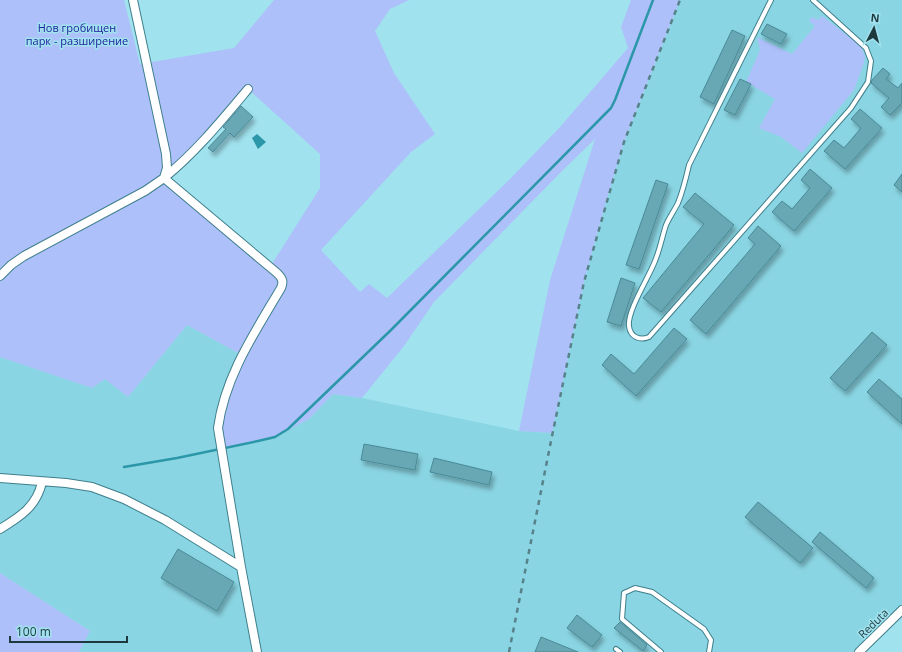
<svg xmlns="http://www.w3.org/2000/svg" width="902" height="652" font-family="'Open Sans',sans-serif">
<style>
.built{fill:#8ad5e3}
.green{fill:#adc0fa;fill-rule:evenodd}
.water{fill:#2b97a9}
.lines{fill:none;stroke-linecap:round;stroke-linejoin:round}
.stream{stroke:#2b97a9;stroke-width:2.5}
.building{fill:#67a8b4;stroke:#498a96;filter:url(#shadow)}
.service-casing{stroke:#3e7f8b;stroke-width:6}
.minor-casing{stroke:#3e7f8b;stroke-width:10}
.service{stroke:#fff;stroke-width:4}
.minor{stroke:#fff;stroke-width:8}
.rail{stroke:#57828a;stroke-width:2.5;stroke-dasharray:5 5;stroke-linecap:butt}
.labels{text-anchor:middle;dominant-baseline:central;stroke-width:3;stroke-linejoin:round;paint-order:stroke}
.park-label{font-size:11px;fill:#1f1e9c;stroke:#a0e2ee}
.street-label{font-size:11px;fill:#1f3a3f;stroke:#a0e2ee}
</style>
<defs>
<filter id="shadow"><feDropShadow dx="2.5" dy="4.5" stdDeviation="2" flood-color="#0004"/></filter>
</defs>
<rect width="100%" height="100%" fill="#a0e2ee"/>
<path class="built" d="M680,0H902V610L859,652H79L90,631L0,573V357L92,388L105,378L128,397L187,325L242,355L275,437L309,419L333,394L362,398L519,431L552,433L584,282L605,205L624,142Z"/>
<path class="green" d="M0,0H124L140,64L234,48L274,0H409L390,9L375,31L394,73L435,134L411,152L321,250L360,292L369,284L387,298L509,180L560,127L628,48L621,27L631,0H680L624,142L605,205L584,282L552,433L519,431L550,280L595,139L562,171L434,302L404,346L362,398L333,394L309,419L275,437L222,449L218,428L242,355L187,325L128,397L105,379L92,388L0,357ZM248,89L320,154V188L270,267L164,178Z
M822,16L860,45L865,56L864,63L854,90L802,153L781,137L759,128L775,99L746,82L760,50L757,37L792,54L815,26L809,21L812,17L818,20Z
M0,573L90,631L79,652H0Z"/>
<path class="water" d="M257,134L266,142L258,149L252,138Z"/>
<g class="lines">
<path class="stream" d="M124,467L177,458L258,441L275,437L288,429L391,330L611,108L615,100L653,0"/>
</g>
<path class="building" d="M767,24L787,34L781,44L761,34Z
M732,30L745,36L714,104L700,97Z
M883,68L890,74L886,79L898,88L902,83V103L890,115L881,107L889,98L871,83L872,80Z
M740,79L751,84L735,115L724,110Z
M241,106L253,117L234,137L230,133L213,152L208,148L226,129L223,127Z
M860,109L882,128L845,169L824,151L834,140L844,148L861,128L851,119Z
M810,169L832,188L794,231L772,212L782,201L792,209L810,188L801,180Z
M902,174V192L894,185Z
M656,180L668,184L639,269L626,265Z
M695,193L734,225L661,312L643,298L704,224L683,207Z
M758,226L781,246L706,334L690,320L755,244L748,238Z
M621,278L635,283L621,326L607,322Z
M674,328L687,339L636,396L602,365L611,354L634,374Z
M872,332L887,345L845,391L830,378Z
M879,379L902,399V424L867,392Z
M364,444L418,454L415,470L361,460Z
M434,458L492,472L489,485L430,472Z
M758,502L813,548L800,563L745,517Z
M820,532L874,578L866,588L812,542Z
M178,549L234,582L217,611L161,578Z
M577,615L602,635L592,647L567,628Z
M620,622L647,645L643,651L614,628Z
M541,637L578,652H535Z"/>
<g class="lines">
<g class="service-casing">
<path id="service" d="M771,0L689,165C686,178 683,191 678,203C674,211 669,218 666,225C662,237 660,249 655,261C649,277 627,311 629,326C630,337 640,341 649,337L851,108L868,82L871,61L866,48L813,0
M616,649L620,652
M661,652L622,619L624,593L635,588L652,592L704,629L711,640L709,652"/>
</g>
<g class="minor-casing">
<path id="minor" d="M248,89C222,120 196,152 164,178L277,273C282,278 284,281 281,288C255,332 225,376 218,428L241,567L257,652
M0,276L11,265L24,256L145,191L164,178L167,168L166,154L133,0
M0,478L66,483L92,487L124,499L165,520L241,567
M0,529C20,517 37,506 42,482
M859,652L902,610"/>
</g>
<use href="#service" class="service"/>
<use href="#minor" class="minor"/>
<path class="rail" d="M509,652L551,441L584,282L624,142L680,0"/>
</g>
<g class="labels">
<g class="park-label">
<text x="77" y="27">Нов гробищен<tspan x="77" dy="13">парк - разширение</tspan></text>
</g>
<g class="street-label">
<text transform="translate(873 623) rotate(-44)">Reduta</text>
</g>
</g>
<g transform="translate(874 28) rotate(6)" stroke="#a0e2ee" stroke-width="3" paint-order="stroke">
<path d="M0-3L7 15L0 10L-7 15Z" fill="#1f3a3f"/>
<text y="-6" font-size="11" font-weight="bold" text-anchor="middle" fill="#1f3a3f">N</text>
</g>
<path d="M10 636v6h117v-6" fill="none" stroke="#1f3a3f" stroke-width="2"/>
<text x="16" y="636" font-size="12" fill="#1f3a3f" stroke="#a0e2ee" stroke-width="3" paint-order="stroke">100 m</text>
</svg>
